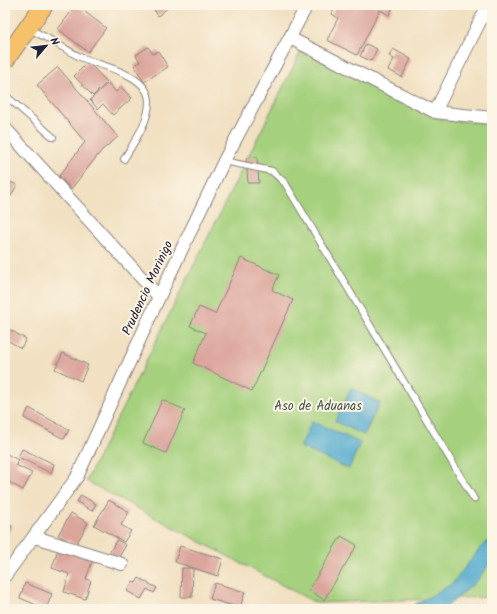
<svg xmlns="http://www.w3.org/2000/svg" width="497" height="614" font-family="Kalam,sans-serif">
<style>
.green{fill:#a5d07d;stroke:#64795c}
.water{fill:#51aace;stroke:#3a6684}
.building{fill:#dba59c}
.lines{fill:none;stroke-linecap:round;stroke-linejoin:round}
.lane-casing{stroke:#8a817e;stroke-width:8}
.street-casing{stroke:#8a817e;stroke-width:14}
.primary-casing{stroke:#8a817e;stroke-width:20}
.lane{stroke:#fff;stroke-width:6}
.street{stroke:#fff;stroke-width:12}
.primary{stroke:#f5c16b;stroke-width:18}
.labels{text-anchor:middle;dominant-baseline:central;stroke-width:4;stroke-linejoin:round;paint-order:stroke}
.street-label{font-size:13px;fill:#22223b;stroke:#fcf5e5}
.park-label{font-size:13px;fill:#49564f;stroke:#fcf5e5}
</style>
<rect width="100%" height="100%" fill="#fcf5e5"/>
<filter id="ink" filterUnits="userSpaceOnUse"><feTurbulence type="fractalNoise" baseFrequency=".025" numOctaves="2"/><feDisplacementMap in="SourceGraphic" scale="8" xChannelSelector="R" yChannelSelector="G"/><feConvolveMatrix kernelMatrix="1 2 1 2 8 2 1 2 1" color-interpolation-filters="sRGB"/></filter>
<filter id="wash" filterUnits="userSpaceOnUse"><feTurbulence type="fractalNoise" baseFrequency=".012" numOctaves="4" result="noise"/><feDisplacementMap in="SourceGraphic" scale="16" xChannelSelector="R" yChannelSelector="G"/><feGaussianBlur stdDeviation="0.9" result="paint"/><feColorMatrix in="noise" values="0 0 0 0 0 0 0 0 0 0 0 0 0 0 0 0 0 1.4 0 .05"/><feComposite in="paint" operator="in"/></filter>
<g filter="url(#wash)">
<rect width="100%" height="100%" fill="#f1e0c1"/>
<path class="green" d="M301,51L440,119L492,124V597L316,603L86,481Z"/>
<path class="water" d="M351,388L380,403L364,435L335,421Z
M312,421L360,443L349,469L300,447Z
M492,537V560L476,582L444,609H407L452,584L482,546Z"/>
<g id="blocks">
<path class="building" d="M76,5L106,28L88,52L58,29Z
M151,5H171L158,16Z
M336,5H394L389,15L380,10L357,55L327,40L338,18L332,14Z
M366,44L377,49L371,61L360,56Z
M148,47L153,54L158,51L168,67L144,82L134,65L140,62L136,55Z
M393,49L411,59L402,77L388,70L394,59L389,56Z
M88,62L107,82L93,96L74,76Z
M58,67L118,137L102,150L71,189L59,176L85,142L37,85Z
M108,83L116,92L121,87L132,98L113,115L103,104L98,109L90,100Z
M257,157L259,183H248L246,158Z
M5,179L17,185L11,196L5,193Z
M241,258L279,275L272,290L293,300L252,391L193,363L206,333L190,326L199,307L215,314Z
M5,327L26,339L21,348L5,339Z
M63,353L88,365L81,381L55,369Z
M162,400L185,410L166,453L143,443Z
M29,408L69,430L64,439L24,418Z
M22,449L54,464L51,473L18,457Z
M5,453L18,460L16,465L32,473L23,490L7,481L5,482Z
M81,495L96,504L92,511L77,502Z
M109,500L129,512L121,525L131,531L124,542L94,525Z
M71,513L88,523L76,545L58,535Z
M5,522L12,526L5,540Z
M341,536L357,545L324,600L309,590Z
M117,540L126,545L116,562L107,556Z
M59,546L94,556L86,579L91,581L85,599L64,592L69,574L52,568Z
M180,546L223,559L218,576L175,562Z
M182,568H193L192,597H181Z
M139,578L157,588L154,593L147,589L141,599L127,591L133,581L136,583Z
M25,583L52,594L46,609L20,598Z
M215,583L245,592L240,608L210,599Z"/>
</g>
</g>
<g filter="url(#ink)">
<use href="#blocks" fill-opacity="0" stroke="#8a817e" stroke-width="1"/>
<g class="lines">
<g class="lane-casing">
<path id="lane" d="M29,29C47,37 63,48 80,57C99,66 148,73 149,101C149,122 134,142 124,159
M5,95L53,137
M224,161L272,171L285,183L474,499"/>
</g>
<g class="street-casing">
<path id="street" d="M290,38L435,112L492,118
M435,112L488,5
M5,128L159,297
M35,537L122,564
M5,576L77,477L159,297L224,161L307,5"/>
</g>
<g class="primary-casing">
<path id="primary" d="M5,60L44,5"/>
</g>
<use href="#lane" class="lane"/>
<use href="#street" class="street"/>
<use href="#primary" class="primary"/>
</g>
</g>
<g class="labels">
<g class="street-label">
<text transform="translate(148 288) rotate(-65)">Prudencio Morinigo</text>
</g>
<g class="park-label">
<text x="318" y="406">Aso de Aduanas</text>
</g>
</g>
<rect width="497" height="614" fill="none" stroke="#fcf5e5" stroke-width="20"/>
<g transform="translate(46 46) rotate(62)" stroke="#fcf5e5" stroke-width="3" paint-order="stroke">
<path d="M0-3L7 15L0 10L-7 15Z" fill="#22223b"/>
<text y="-6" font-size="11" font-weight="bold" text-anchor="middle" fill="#22223b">N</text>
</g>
</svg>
